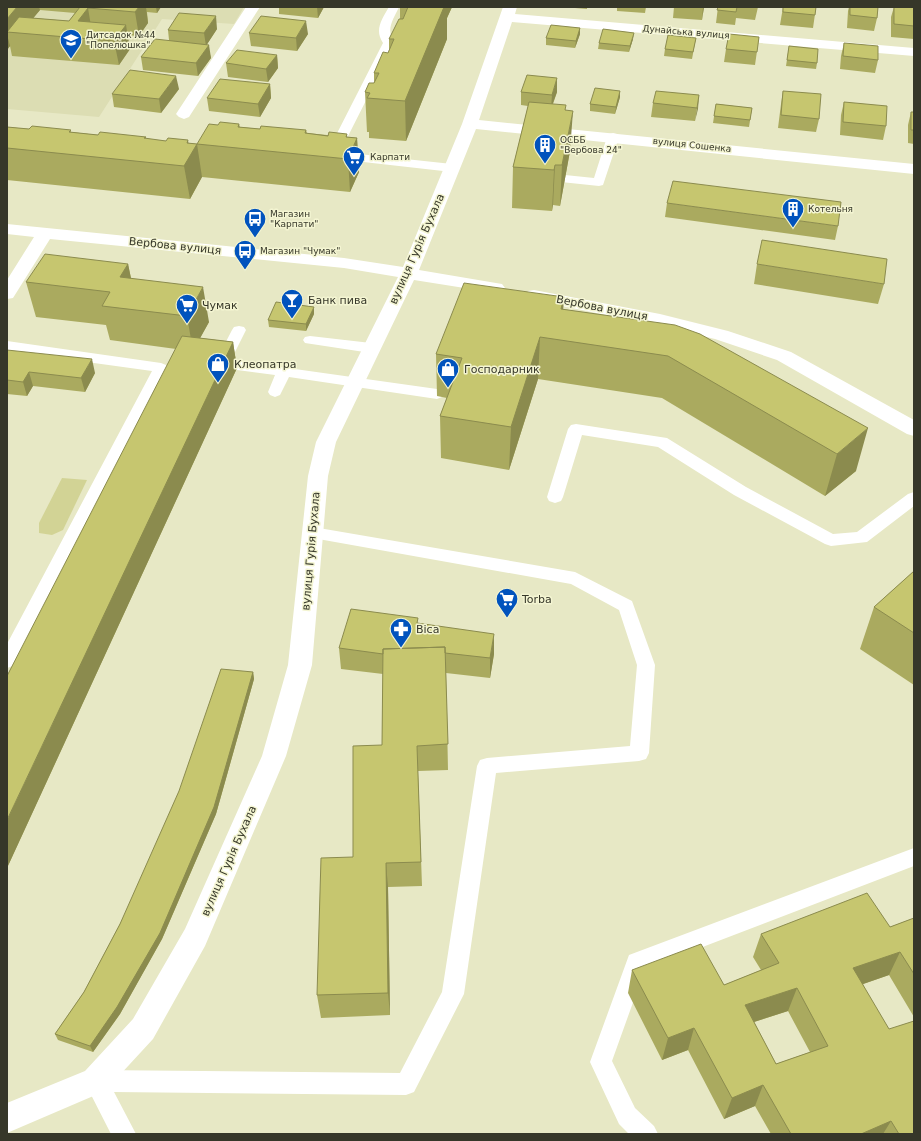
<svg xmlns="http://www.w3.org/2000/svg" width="921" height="1141" font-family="'DejaVu Sans',sans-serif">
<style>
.built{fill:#dcddb3}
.green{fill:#d2d395}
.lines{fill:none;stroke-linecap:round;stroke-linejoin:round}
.lane{fill:#fff;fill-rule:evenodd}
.street{fill:#fff;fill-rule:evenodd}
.wall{fill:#aaaa5f;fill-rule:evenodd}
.shaded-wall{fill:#8b8b4e}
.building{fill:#c6c66f;stroke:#8b8b4e;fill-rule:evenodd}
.labels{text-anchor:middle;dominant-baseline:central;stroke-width:3;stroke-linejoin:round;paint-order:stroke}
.far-street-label{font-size:9px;fill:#363729;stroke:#f4f5d2}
.far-poi-label{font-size:9px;fill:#363729;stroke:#f4f5d2;text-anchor:start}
.street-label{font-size:11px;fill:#363729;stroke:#f4f5d2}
.poi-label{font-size:11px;fill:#363729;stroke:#f4f5d2;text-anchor:start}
</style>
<rect width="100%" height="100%" fill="#e7e8c5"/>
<path class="built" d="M7,7H244L234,24L162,19L99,117L7,109Z"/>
<path class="green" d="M62,478L87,480L63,530L52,535L39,533V523Z"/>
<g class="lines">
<path class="lane" d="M389,7H399C393,20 385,30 395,43L340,152L452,164L456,165L458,168L456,171L452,172L337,159L329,156L327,153L383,43C374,30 382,19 389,7Z
M613,133L617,134L619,137L603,185L599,186L561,182L559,179L561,176L565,175L594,178L607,137L609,134Z
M239,326L244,327L246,330L231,360L437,389L442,391L445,394L442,397L437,399L289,377L280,395L275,397L270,395L268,392L275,375L222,368L217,366L215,363L232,330L234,327Z
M310,336L371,343L376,345L378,348L376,351L371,353L305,343L303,340L305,337Z
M7,341L161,363L166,365L168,368L13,666L7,668V644L152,371L7,351Z
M576,424L667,438L746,487L833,534L857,532L908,494L914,492V506L867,542L831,546L825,544L734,495L658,447L582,435L563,497L561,501L555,503L549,501L547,497L568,429L571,425Z
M313,527L575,572L632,601L655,665L649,753L646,759L639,761L496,773L464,994L414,1092L406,1095L114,1092L136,1134H111L84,1081L87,1073L95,1070L400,1073L442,992L477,766L480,760L487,758L630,746L637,665L619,610L571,584L307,537L305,533L307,529Z
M914,848V866L645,969L612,1061L635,1108L654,1126L658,1134H629L619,1124L590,1062L629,955Z"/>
<path class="street" d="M246,7H260L189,117L184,119L179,117L176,114Z
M503,7H517L515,14L914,48V56L512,22L479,120L914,164V174L476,129L419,270L496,283L502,284L505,288L502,292L496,293L414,280L336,442L328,476L312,665L286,756L205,946L153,1039L105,1091L7,1133V1103L85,1071L133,1019L185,929L262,756L288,665L308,476L316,442L398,277L344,268L50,239L13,298L7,299V280L34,237L7,234V224L344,258L403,267L462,124Z
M534,290L660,314L728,331L791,352L914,420V436L907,434L777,360L715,339L660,326L528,299L525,295L528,291Z"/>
</g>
<path class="wall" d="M7,7H161L157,13L147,12L148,23L139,36L127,35L130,49L119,65L12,56L10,46L7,50ZM40,10L75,13L69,21L33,18Z
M279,7H324L318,18L279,14Z
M400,7H452L447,18V39L406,141L369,138V132H367L365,92L374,83V73L388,53L389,50V39L400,19Z
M563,7H587V9Z
M617,7H646L645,13L617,11Z
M674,7H704L702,20L673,18Z
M718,7H758L755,20L736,18L735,25L716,23Z
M783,7H816L813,28L780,25Z
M849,7H878L877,18L874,31L847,28L848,11Z
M892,7H914V39L891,37V17L894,7Z
M580,28V34L575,48L546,45V38Z
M217,29L207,44L211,58L198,76L143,70L141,57L169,40L168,30Z
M249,33L308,34L297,51L251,46Z
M759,37L755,65L724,62L726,49Z
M696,38L692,59L664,56L665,49Z
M633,39L629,52L598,49L599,43Z
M844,43L878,60L875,73L840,69L841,56Z
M789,46L817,63L816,69L786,66Z
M277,55L278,68L268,82L228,77L226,63Z
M270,84L271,98L260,117L209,111L207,98Z
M179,89L161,113L114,107L112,94Z
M783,91L819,119L816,132L778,128L781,104Z
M521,92H557L553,104L566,110L570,151L560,206L553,205L552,211L512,208L513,167L528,106L521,105Z
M699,95L695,121L651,117L653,103Z
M620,97L615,114L590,111V104Z
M844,102L886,126L883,140L840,135L841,115Z
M716,104L752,108L749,127L713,123Z
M911,112H914V144L908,143V125Z
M239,124L240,127L260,129L306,130L307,133L357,138L359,172L350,192L202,177L190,199L7,180V127L29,129L71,130V132L98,135L146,137V139L166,141L188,140V143L197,144L218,125Z
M667,203L838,226L835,240L665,217Z
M128,264L131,278L209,322L200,338L233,342L237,368L7,868L176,349L110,340L106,325L36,317L26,282Z
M757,264L884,284L878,304L754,284Z
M564,297L563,309L700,334L856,471L825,496L662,398L538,379L509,470L441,458L440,416L447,398L437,396L436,354Z
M314,314L306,331L269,327L268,320Z
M7,350L95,373L85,392L33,386L27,396L7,394Z
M914,571V685L860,649L874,607Z
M418,623L494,654L490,678L446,673L448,770L418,771L422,886L388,887L390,1015L321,1018L317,995L382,745L383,674L341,669L339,648Z
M253,672L254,679L216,814L162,939L120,1014L93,1052L58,1040L55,1034L84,992Z
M914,918V1017L889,975L863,984L914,1134H771L755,1106L724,1119L688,1050L662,1060L628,993L632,970L724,985L761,970L753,957L761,934L890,927ZM788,1011L810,1052L776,1064L754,1022Z"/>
<path class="shaded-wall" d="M17,7H39L40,10L21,33L7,32V19Z
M139,7H146L148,23L139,36L135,12Z
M156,7H161L157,13Z
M317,7H324L318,18Z
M439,7H452L447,18V39L406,141L405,101Z
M703,7H704L702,20Z
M88,8L92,32L78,21Z
M216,16L217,29L206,46L204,33Z
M306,21L308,34L297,51L296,38Z
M126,25L130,49L119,65L114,41Z
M580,28V34L575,48L576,41Z
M634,33L633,39L629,52L630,46Z
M7,34L10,46L7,50Z
M209,45L211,58L198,76L196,63Z
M277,55L278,68L268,82L266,69Z
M176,76L179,89L161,113L159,99Z
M557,78V92L551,108L552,95Z
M270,84L271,98L260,117L258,104Z
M620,91V97L615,114L616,107Z
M699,95L698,109L695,121Z
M573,111L570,151L560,206L562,165Z
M347,134L349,157L357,138L359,172L350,192L348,159L346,137Z
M188,140L190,155L197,144L202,177L190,199L184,166L187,143Z
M555,165L553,205L552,211L554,170Z
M128,264L135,298L120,277Z
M203,287L209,322L193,351L187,316Z
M564,297L561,339V309Z
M314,307V314L306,331V324Z
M540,337L538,379L509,470L511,427Z
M233,342L237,368L7,868V820Z
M92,359L95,373L85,392L81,378Z
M29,372L33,386L27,396L23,382Z
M868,428L856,471L825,496L837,454Z
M494,634V654L490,678V658Z
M253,672L254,679L216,814L162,939L120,1014L93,1052L90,1046Z
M386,863L388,887L390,1015L388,993Z
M900,952L889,975L843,991L853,968Z
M797,988L788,1011L738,1027L745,1005Z
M694,1028L688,1050L662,1060L668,1038Z
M763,1085L755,1106L724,1119L732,1098Z
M891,1121L883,1134H861Z"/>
<path class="building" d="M7,7H17L7,19Z
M80,7H139L135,12L88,8L78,21L126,25L114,41L7,32L19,17L69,21Z
M408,7H444L405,101L367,98L370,93L365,92L369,83H374L379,73H374L383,52L388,53L394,39H389L399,19H403Z
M718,7H737L736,12L717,10Z
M783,7H816L815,15L783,12Z
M850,7H878L877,18L850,15Z
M894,7H914V26L894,24Z
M179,13L216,16L204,33L168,30Z
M261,16L306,21L296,38L249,33Z
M551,25L580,28L576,41L546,38Z
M603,29L634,33L630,46L599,43Z
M729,34L759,37L757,52L726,49Z
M668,35L696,38L693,52L665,49Z
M155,39L209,45L196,63L141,57Z
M844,43L878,46V60L843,56Z
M789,46L818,49L817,63L787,60Z
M237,50L277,55L266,69L226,63Z
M130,70L176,76L159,99L112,94Z
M527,75L557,78L552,95L521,92Z
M220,79L270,84L258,104L207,98Z
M595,88L620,91L616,107L590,104Z
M656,91L699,95L697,108L653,103Z
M783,91L821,94L819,119L781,115Z
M529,102L566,105L565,110L573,111L562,165H555L554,170L513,167Z
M844,102L887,106L886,126L843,122Z
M716,104L752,108L750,120L714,116Z
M911,112H914V130H911Z
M220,122L239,124L238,127L260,129L261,126L306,130L305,133L328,136L329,132L347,134L346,137L357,138L348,159L197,144L184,166L7,148V127L29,129L32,126L71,130L69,132L98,135L100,132L146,137L144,138L166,141L168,138L188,140L187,143L197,144L209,124L218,125Z
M673,181L841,202L838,226L667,203Z
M762,240L887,259L884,284L757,264Z
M45,254L128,264L120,277L203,287L187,316L102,306L110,292L26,282Z
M464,283L564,297L561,309L675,325L700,334L868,428L837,454L668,356L540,337L511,427L440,416L462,358L436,354Z
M276,302L314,307L306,324L268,320Z
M182,336L233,342L7,820V676Z
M7,350L92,359L81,378L29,372L23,382L7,380Z
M914,571V633L874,607Z
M351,609L418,618L417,623L494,634L490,658L445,653V647L383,649V654L339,648Z
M445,647L448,744L417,746L421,862L386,863L388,993L317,995L321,858L353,857V746L382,745L383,649Z
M221,669L253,672L214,807L160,933L117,1007L90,1046L55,1034L84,992L120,924L179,791Z
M867,893L890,927L914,918V974L900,952L853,968L889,1029L914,1021V1134H899L891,1121L861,1134H791L763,1085L732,1098L694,1028L668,1038L632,970L701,944L724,985L779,963L761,934ZM797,988L828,1046L776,1064L745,1005Z"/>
<defs>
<g id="school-pin" transform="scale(1.15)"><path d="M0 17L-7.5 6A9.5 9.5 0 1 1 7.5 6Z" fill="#0153bd" stroke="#f4f5d2"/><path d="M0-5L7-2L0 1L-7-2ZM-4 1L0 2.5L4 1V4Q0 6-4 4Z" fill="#fff"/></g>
<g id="building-pin" transform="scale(1.15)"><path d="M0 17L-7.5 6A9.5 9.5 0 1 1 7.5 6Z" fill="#0153bd" stroke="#f4f5d2"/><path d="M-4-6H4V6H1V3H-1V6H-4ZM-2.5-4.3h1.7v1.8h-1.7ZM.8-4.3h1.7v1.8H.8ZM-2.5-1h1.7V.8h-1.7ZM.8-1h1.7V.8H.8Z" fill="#fff"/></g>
<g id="supermarket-pin" transform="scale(1.15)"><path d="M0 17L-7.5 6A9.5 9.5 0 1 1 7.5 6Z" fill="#0153bd" stroke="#f4f5d2"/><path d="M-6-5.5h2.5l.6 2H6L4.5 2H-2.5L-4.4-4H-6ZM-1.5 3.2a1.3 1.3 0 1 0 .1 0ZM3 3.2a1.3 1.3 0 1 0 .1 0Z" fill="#fff"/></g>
<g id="bus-pin" transform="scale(1.15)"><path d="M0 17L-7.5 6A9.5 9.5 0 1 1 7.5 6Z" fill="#0153bd" stroke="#f4f5d2"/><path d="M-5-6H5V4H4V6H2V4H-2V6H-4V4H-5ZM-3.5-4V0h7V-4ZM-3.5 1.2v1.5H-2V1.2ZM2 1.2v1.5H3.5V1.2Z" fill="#fff"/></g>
<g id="bar-pin" transform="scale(1.15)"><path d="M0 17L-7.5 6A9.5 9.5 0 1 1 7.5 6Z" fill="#0153bd" stroke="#f4f5d2"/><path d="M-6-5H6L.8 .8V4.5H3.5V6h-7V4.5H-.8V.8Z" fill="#fff"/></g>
<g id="shop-pin" transform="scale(1.15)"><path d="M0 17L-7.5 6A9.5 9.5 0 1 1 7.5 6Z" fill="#0153bd" stroke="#f4f5d2"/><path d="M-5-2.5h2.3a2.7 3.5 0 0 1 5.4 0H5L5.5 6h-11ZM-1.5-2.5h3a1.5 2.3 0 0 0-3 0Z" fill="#fff"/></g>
<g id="pharmacy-pin" transform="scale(1.15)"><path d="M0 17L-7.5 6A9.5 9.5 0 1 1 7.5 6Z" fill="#0153bd" stroke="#f4f5d2"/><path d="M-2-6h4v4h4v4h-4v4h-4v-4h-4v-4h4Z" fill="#fff"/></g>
</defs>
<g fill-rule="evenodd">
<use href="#school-pin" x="71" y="40"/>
<use href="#building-pin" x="545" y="145"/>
<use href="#supermarket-pin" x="354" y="157"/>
<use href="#building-pin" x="793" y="209"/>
<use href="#bus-pin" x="255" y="219"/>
<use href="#bus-pin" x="245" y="251"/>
<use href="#bar-pin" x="292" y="300"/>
<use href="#supermarket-pin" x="187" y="305"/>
<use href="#shop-pin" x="218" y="364"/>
<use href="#shop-pin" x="448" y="369"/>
<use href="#supermarket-pin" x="507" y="599"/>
<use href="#pharmacy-pin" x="401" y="629"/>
</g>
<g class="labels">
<g class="far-street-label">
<text transform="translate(686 32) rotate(5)">Дунайська вулиця</text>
<text transform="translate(692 145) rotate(6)">вулиця Сошенка</text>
</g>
<g class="far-poi-label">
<text x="86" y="35">Дитсадок №44<tspan x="86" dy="10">"Попелюшка"</tspan></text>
<text x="560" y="140">ОСББ<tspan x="560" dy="10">"Вербова 24"</tspan></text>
<text x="370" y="157">Карпати</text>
<text x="808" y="209">Котельня</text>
<text x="270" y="214">Магазин<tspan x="270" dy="10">"Карпати"</tspan></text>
<text x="260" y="251">Магазин "Чумак"</text>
</g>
<g class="street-label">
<text transform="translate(175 246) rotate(6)">Вербова вулиця</text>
<text transform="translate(417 249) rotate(-66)">вулиця Гурія Бухала</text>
<text transform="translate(602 308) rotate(11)">Вербова вулиця</text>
<text transform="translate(311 551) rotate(-85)">вулиця Гурія Бухала</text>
<text transform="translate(229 861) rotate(-66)">вулиця Гурія Бухала</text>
</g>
<g class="poi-label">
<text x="308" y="300">Банк пива</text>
<text x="202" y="305">Чумак</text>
<text x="234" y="364">Клеопатра</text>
<text x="464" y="369">Господарник</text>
<text x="522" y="599">Torba</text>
<text x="416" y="629">Віса</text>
</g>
</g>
<rect width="921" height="1141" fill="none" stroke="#363729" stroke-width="16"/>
</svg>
